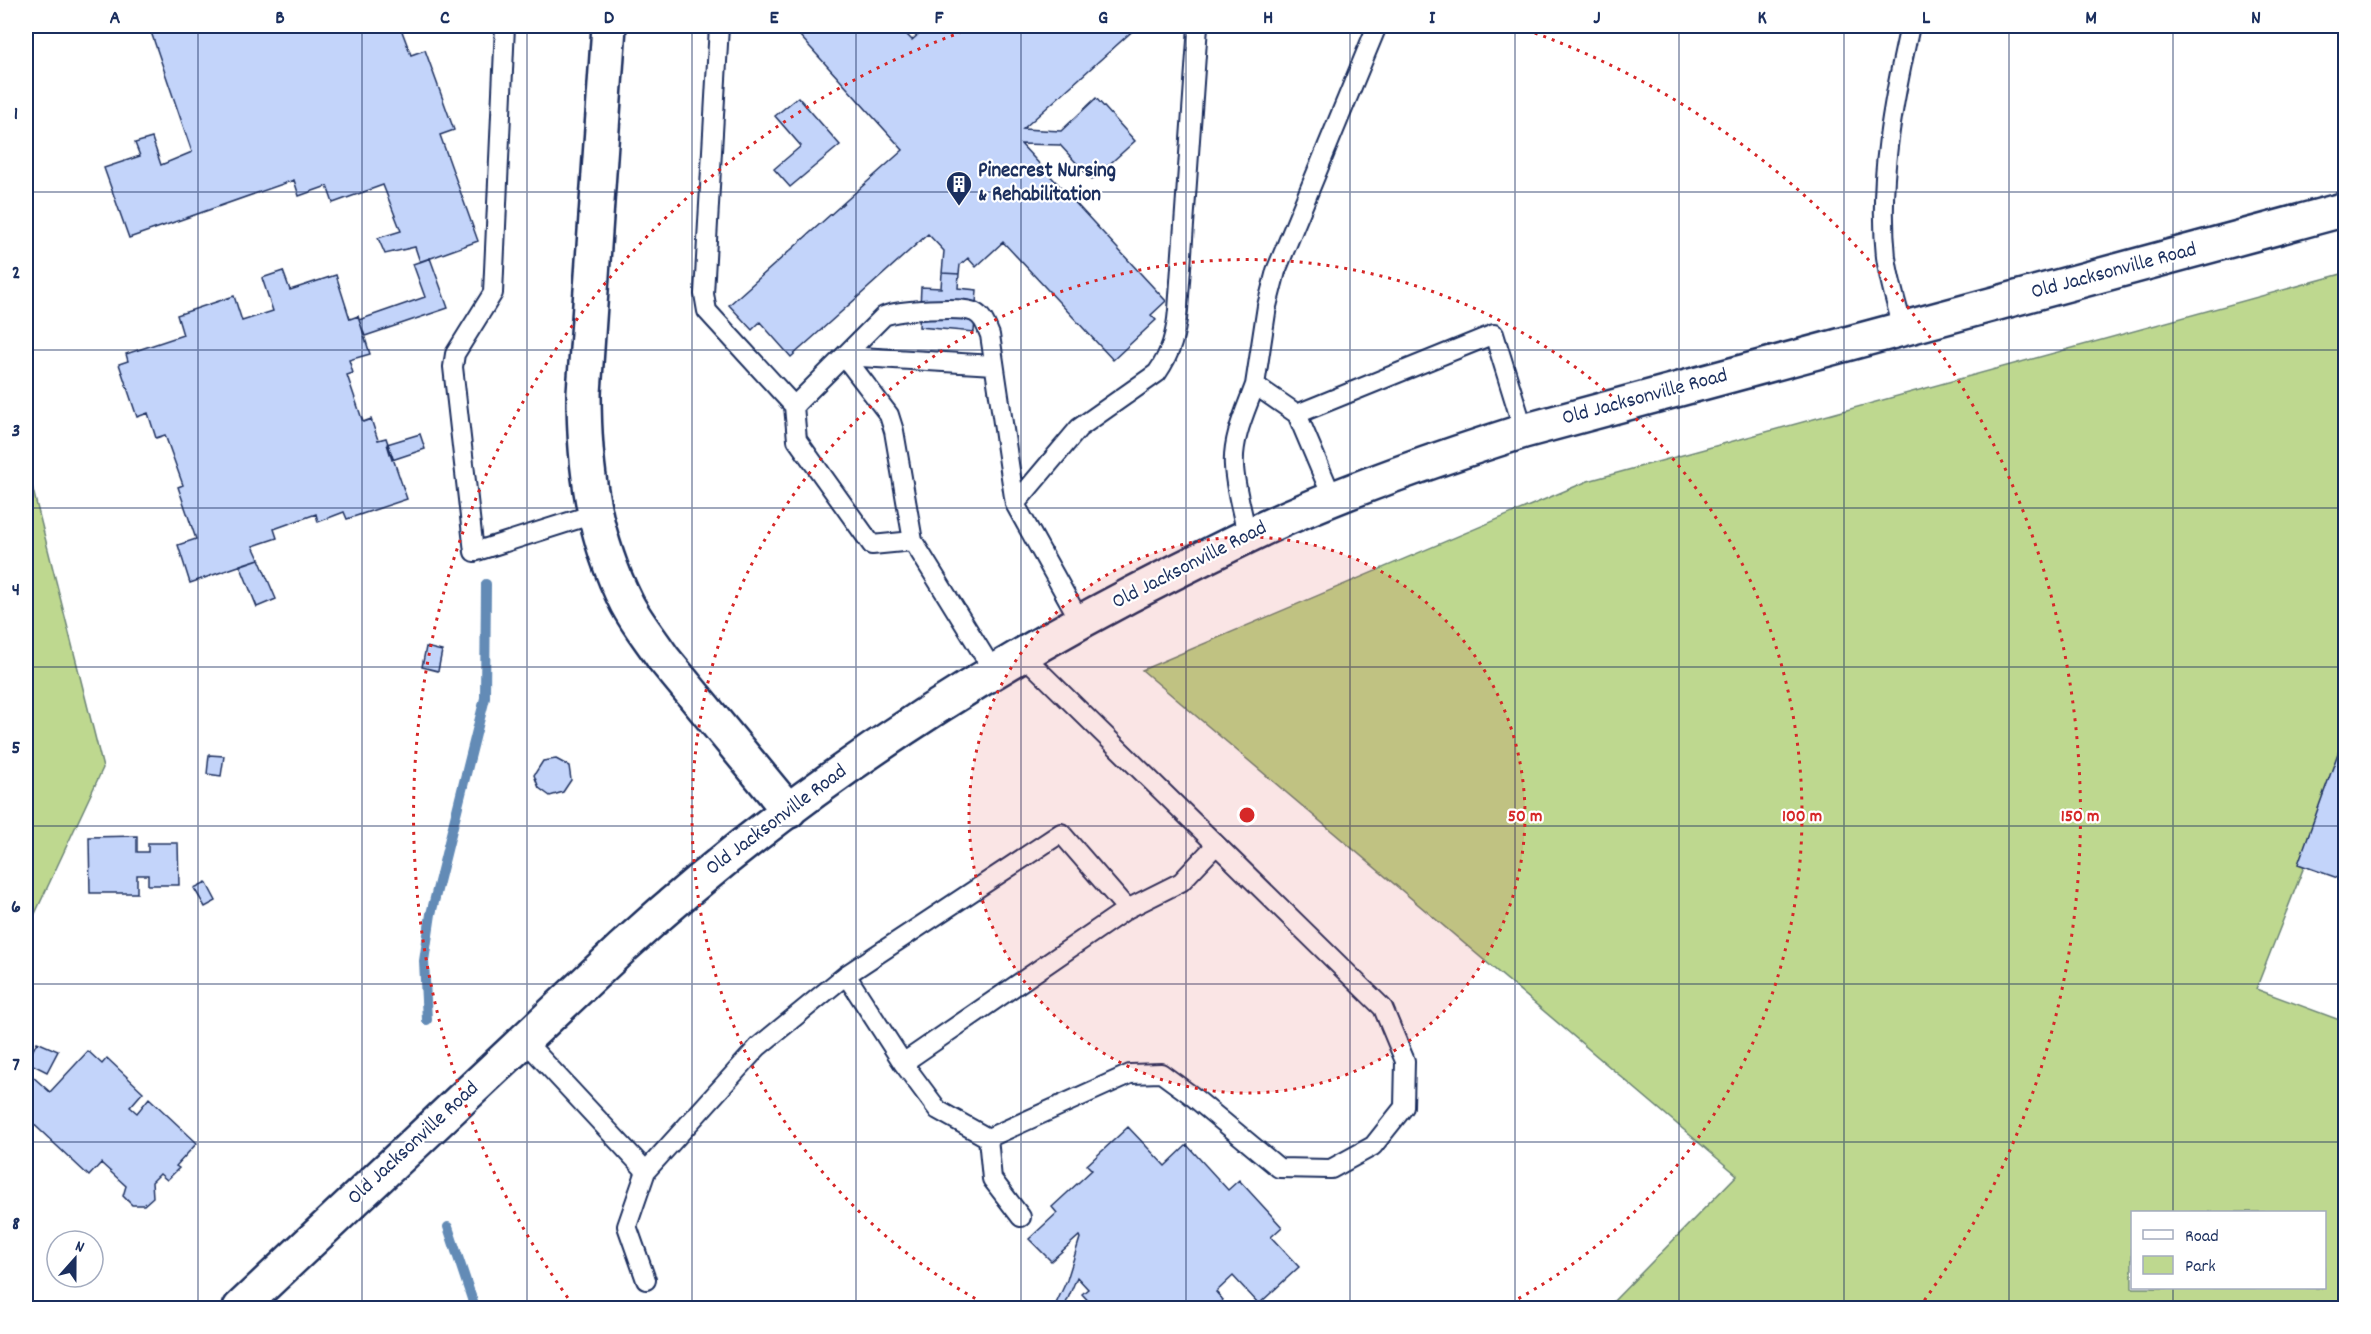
<svg xmlns="http://www.w3.org/2000/svg" width="2371" height="1334" font-family="Dekko,sans-serif">
<style>
.green{fill:#bed88f;stroke:#6c8476;stroke-width:1.5;fill-rule:evenodd}
.lines{fill:none;stroke-linecap:round;stroke-linejoin:round}
.stream{stroke:#638bb6;stroke-width:10}
.building{fill:#c3d4fa;stroke:#1b2f5e;stroke-width:1.5}
.lane-casing{stroke:#1b2f5e;stroke-width:22}
.street-casing{stroke:#1b2f5e;stroke-width:38}
.secondary-casing{stroke:#1b2f5e;stroke-width:38}
.lane{stroke:#fff;stroke-width:18}
.street{stroke:#fff;stroke-width:33}
.secondary{stroke:#fff;stroke-width:33}
.grid{fill:none;stroke:#1b2f5e;stroke-width:1.5;stroke-opacity:0.55}
.ring{fill:none;stroke:#d62828;stroke-width:3;stroke-dasharray:3 6}
.labels{text-anchor:middle;dominant-baseline:central;stroke-width:4.5;stroke-linejoin:round;paint-order:stroke}
.poi-label{font-size:21px;font-weight:bold;fill:#1b2f5e;stroke:#fff;text-anchor:start}
.street-label{font-size:21px;fill:#1b2f5e;stroke:#fff}
.centre{fill:#d62828;stroke:#fff;stroke-width:3}
.ring-label{font-size:18px;text-anchor:middle;font-weight:bold;fill:#d62828;stroke:#fff;stroke-width:4.5;stroke-linejoin:round;paint-order:stroke}
.neatline{fill:none;stroke:#1b2f5e;stroke-width:2}
.grid-label{font-size:20px;text-anchor:middle;font-weight:bold;fill:#1b2f5e}
</style>
<rect width="100%" height="100%" fill="#fff"/>
<filter id="ink" filterUnits="userSpaceOnUse"><feTurbulence type="fractalNoise" baseFrequency=".0167" numOctaves="2"/><feDisplacementMap in="SourceGraphic" scale="12" xChannelSelector="R" yChannelSelector="G"/><feConvolveMatrix kernelMatrix="1 2 1 2 8 2 1 2 1" color-interpolation-filters="sRGB"/></filter>
<g filter="url(#ink)">
<path class="green" d="M2345,273V762L2256,989L2345,1022V1308H1607L1737,1175L1142,670L1588,481ZM2132,1212H2324V1288H2132Z
M26,462L103,768L26,933Z"/>
<g class="lines">
<path class="stream" d="M427,1020L424,961L431,914L485,698L486,584
M448,1227L475,1308"/>
</g>
<path class="building" d="M149,26H400L411,55L425,50L454,130L440,135L478,241L420,262L415,247L385,254L378,238L401,231L383,185L333,203L327,186L299,196L294,180L129,238L104,168L140,156L135,143L152,138L161,165L192,152Z
M791,26H898L912,40L928,26H995L1002,34L1011,26H1138L1023,129L1061,131L1096,98L1135,141L1092,180L1060,145L1021,144L1166,301L1151,315L1156,320L1113,360L1003,242L976,267L968,258L960,265L959,274L942,273L944,251L928,234L791,357L760,322L752,330L729,305L903,150Z
M798,97L840,145L790,187L774,169L801,146L775,116Z
M430,258L448,308L365,336L359,320L425,297L413,264Z
M283,271L290,290L336,275L350,319L358,316L370,354L349,360L353,373L347,375L363,422L371,419L378,440L386,438L407,499L347,519L344,512L318,522L316,514L274,529L277,538L253,546L259,559L190,583L178,545L196,539L178,487L183,485L165,435L156,438L148,413L137,417L119,364L128,361L126,354L183,335L177,315L234,296L242,321L273,311L262,278Z
M942,273L959,274L958,288L977,290L974,332L919,327L921,287L941,288Z
M26,362H30L31,402H26Z
M420,434L425,449L392,460L387,444Z
M259,559L276,599L257,607L240,565Z
M426,647L442,651L438,671L422,667Z
M2346,731V881L2298,864Z
M209,755L224,756L221,776L207,774Z
M556,759L569,766L571,780L563,792L550,796L539,788L534,775L543,761Z
M137,836V852H148V843H178L179,885H148V875H137V893H90L89,837Z
M206,882L216,901L205,907L194,888Z
M37,1042L58,1051L47,1072L27,1062Z
M88,1051L102,1064L107,1058L143,1092L130,1107L137,1113L149,1098L197,1143L176,1166L179,1168L167,1180L160,1174L152,1182L153,1197L144,1205H132L123,1196L126,1186L101,1163L89,1176L26,1117V1083L32,1076L50,1092Z
M1128,1127L1165,1166L1187,1145L1228,1190L1239,1180L1282,1227L1271,1237L1299,1267L1259,1304L1233,1276L1216,1292L1223,1300L1213,1308H1095L1082,1294L1088,1289L1077,1277L1064,1308H1054L1067,1280L1080,1238L1079,1236L1051,1261L1029,1239L1057,1213L1052,1207L1092,1170L1087,1165Z"/>
<g class="lines">
<g class="lane-casing">
<path id="lane" d="M505,26L493,293L455,354L453,367L474,552L594,514
M719,26L704,294L707,311L794,406L797,440L872,545L913,541
M1903,329C1897,305 1889,281 1886,257C1878,179 1893,102 1910,26
M844,356L889,415L894,431L913,541L994,672
M844,356L994,365
M1255,385L1267,306L1276,271L1377,26
M794,406L884,316C898,310 961,306 974,312C984,317 986,326 990,335L1015,504L1080,621
M1297,414L1494,334L1524,431
M1015,504L1079,428L1157,373C1171,353 1176,334 1178,310L1198,26
M1247,536C1243,513 1235,489 1234,466C1232,438 1246,410 1255,385L1297,414L1333,499
M1127,909L1181,882L1216,845
M524,1040L646,1171L627,1226L646,1280
M903,1063L938,1110L988,1138L1130,1074L1161,1073L1191,1095L1279,1168L1331,1169L1373,1146L1404,1107L1405,1061L1383,1008L1023,655
M988,1138L992,1179L1021,1217
M646,1171L758,1047L846,975L1061,833L1127,909L903,1063L846,975"/>
</g>
<g class="street-casing">
<path id="street" d="M609,26L584,393C584,467 593,537 627,604C637,623 651,640 663,658L789,811"/>
</g>
<g class="secondary-casing">
<path id="secondary" d="M240,1308L622,948C786,798 974,673 1173,573C1212,554 1251,533 1291,516C1367,483 1445,456 1524,431L2346,209"/>
</g>
<use href="#lane" class="lane"/>
<use href="#street" class="street"/>
<use href="#secondary" class="secondary"/>
</g>
</g>
<path class="grid" d="M198,26V1308M362,26V1308M527,26V1308M692,26V1308M856,26V1308M1021,26V1308M1186,26V1308M1350,26V1308M1515,26V1308M1679,26V1308M1844,26V1308M2009,26V1308M2173,26V1212M26,192H2346M26,350H2346M26,508H2346M26,667H2346M26,826H2346M26,984H2346M26,1142H2346M2173,1288V1308"/>
<circle cx="1247" cy="815" r="278" fill="#d62828" fill-opacity=".12"/>
<g class="ring">
<circle cx="1247" cy="815" r="278"/>
<path d="M991 1307A555 555 0 1 1 1503 1307"/>
<path d="M573 1305A833 833 0 0 1 976 27M1518 27A833 833 0 0 1 1921 1305"/>
</g>
<defs>
<g id="building-pin" transform="scale(1.35)"><path d="M0 17L-7.5 6A9.5 9.5 0 1 1 7.5 6Z" fill="#1b2f5e" stroke="#fff"/><path d="M-4-6H4V6H1V3H-1V6H-4ZM-2.5-4.3h1.7v1.8h-1.7ZM.8-4.3h1.7v1.8H.8ZM-2.5-1h1.7V.8h-1.7ZM.8-1h1.7V.8H.8Z" fill="#fff"/></g>
</defs>
<g fill-rule="evenodd">
<use href="#building-pin" x="959" y="184"/>
</g>
<g class="labels">
<g class="poi-label">
<text x="978" y="172">Pinecrest Nursing<tspan x="978" dy="24">&amp; Rehabilitation</tspan></text>
</g>
<g class="street-label">
<text transform="translate(2114 272) rotate(-15)">Old Jacksonville Road</text>
<text transform="translate(1645 398) rotate(-15)">Old Jacksonville Road</text>
<text transform="translate(1190 566) rotate(-27)">Old Jacksonville Road</text>
<text transform="translate(777 821) rotate(-37)">Old Jacksonville Road</text>
<text transform="translate(414 1144) rotate(-43)">Old Jacksonville Road</text>
</g>
</g>
<circle cx="1247" cy="815" r="9" class="centre"/>
<g class="ring-label">
<text x="1525" y="821">50 m</text>
<text x="1802" y="821">100 m</text>
<text x="2080" y="821">150 m</text>
</g>
<rect width="2371" height="1334" fill="none" stroke="#fff" stroke-width="66"/>
<rect x="2131" y="1211" width="195" height="78" fill="#ffffff" stroke="#a4acbf" stroke-width="1.5"/>
<rect x="2143" y="1230" width="30" height="9" fill="#ffffff" stroke="#a4acbf" stroke-width="1.5"/>
<text x="2185" y="1241" font-size="18" fill="#1b2f5e">Road</text>
<rect x="2143" y="1256" width="30" height="18" fill="#bed88f" stroke="#a4acbf" stroke-width="1.5"/>
<text x="2185" y="1271" font-size="18" fill="#1b2f5e">Park</text>
<g transform="translate(75 1259) rotate(21)"><circle r="28" fill="#ffffff" stroke="#a4acbf" stroke-width="1.5"/>
<path d="M0-4.5L10 22L0 15L-10 22Z" fill="#1b2f5e"/>
<text y="-9" font-size="16" font-weight="bold" text-anchor="middle" fill="#1b2f5e">N</text>
</g>
<rect x="33" y="33" width="2305" height="1268" class="neatline"/>
<g class="grid-label">
<text x="115" y="23">A</text>
<text x="280" y="23">B</text>
<text x="445" y="23">C</text>
<text x="609" y="23">D</text>
<text x="774" y="23">E</text>
<text x="939" y="23">F</text>
<text x="1103" y="23">G</text>
<text x="1268" y="23">H</text>
<text x="1432" y="23">I</text>
<text x="1597" y="23">J</text>
<text x="1762" y="23">K</text>
<text x="1926" y="23">L</text>
<text x="2091" y="23">M</text>
<text x="2256" y="23">N</text>
<text x="16" y="119">1</text>
<text x="16" y="278">2</text>
<text x="16" y="436">3</text>
<text x="16" y="595">4</text>
<text x="16" y="753">5</text>
<text x="16" y="912">6</text>
<text x="16" y="1070">7</text>
<text x="16" y="1229">8</text>
</g>
</svg>
